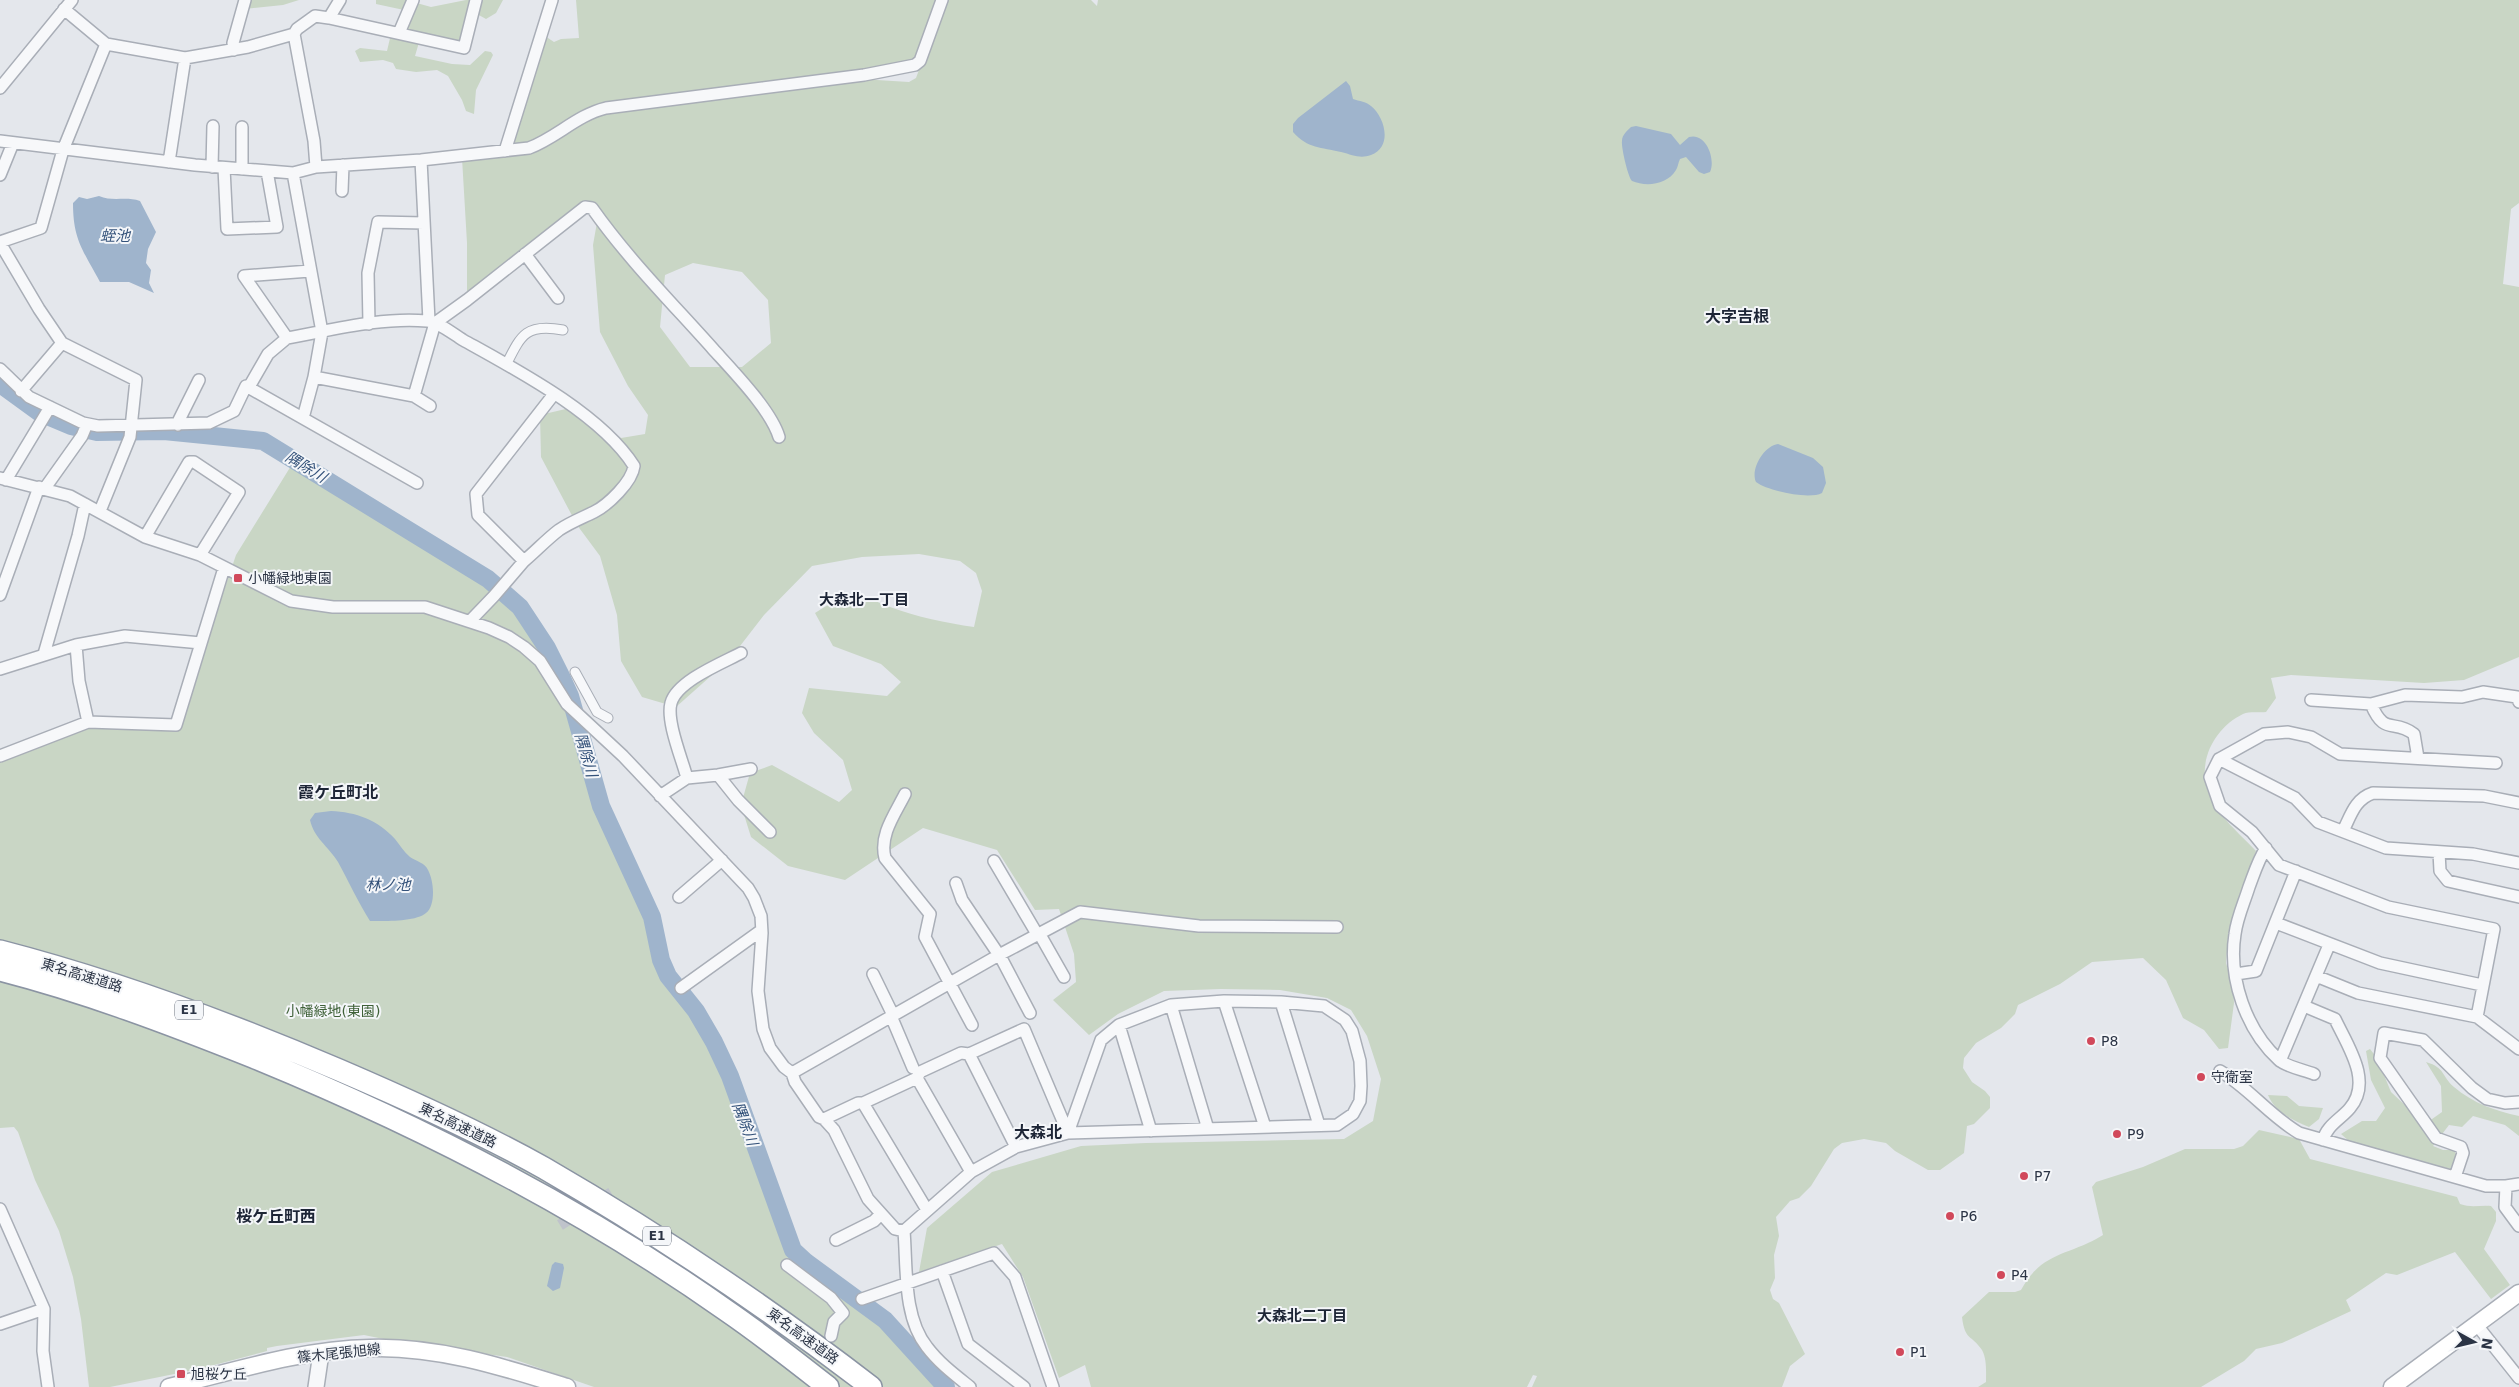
<svg xmlns="http://www.w3.org/2000/svg" width="2519" height="1387" font-family="'DejaVu Sans','Noto Sans JP',sans-serif">
<style>
.green{fill:#c9d6c5;fill-rule:evenodd}
.water{fill:#9fb4cc}
.lines{fill:none;stroke-linecap:round;stroke-linejoin:round}
.river{stroke:#9fb4cc;stroke-width:18}
.minor-tunnel{stroke:#bfc3cb;stroke-width:11;stroke-dasharray:11 5.5;stroke-linecap:butt}
.pedestrian-casing{stroke:#a9aeb7;stroke-width:11}
.minor-casing{stroke:#a9aeb7;stroke-width:14}
.tertiary-casing{stroke:#a9aeb7;stroke-width:18}
.secondary-casing{stroke:#a9aeb7;stroke-width:19}
.motorway-casing{stroke:#8b94a3;stroke-width:24}
.pedestrian{stroke:#f7f8fa;stroke-width:9}
.minor{stroke:#f7f8fa;stroke-width:11}
.tertiary{stroke:#f7f8fa;stroke-width:15}
.secondary{stroke:#fff;stroke-width:16}
.motorway{stroke:#fff;stroke-width:21}
.poi-dot{fill:#d1495b;stroke:#f4f6f9;stroke-width:2}
.labels{text-anchor:middle;dominant-baseline:central;stroke-width:4;stroke-linejoin:round;paint-order:stroke}
.shield{fill:#f4f6f9;stroke:#676e7b;stroke-width:1}
.shield-label{font-size:12px;font-weight:bold;fill:#2b3445}
.poi-label{font-size:14px;fill:#2b3445;stroke:#f4f6f9;text-anchor:start}
.street-label{font-size:14px;fill:#2b3445;stroke:#f4f6f9}
.park-label{font-size:14px;fill:#3f6138;stroke:#f4f6f9}
.water-label{font-size:15px;font-style:italic;fill:#34527a;stroke:#f4f6f9}
.neighbourhood-label{font-size:15px;font-weight:bold;fill:#1d2536;stroke:#f4f6f9}
.quarter-label{font-size:16px;font-weight:bold;fill:#1d2536;stroke:#f4f6f9}
</style>
<rect width="100%" height="100%" fill="#e4e7ec"/>
<path class="green" d="M248,0H299L283,5L245,9Z
M376,0H408L404,10L376,4Z
M466,0H474L462,44L404,30L413,2L431,7Z
M481,0H503L496,13L486,19L477,14Z
M576,0H939L913,63L630,101L536,142L511,148L545,36L554,42L561,39L579,38Z
M945,0H1091L1097,6L1098,0H2519V203L2511,209L2503,284L2519,287V657L2464,680L2424,683L2291,675L2271,678L2276,698L2266,712C2259,713 2250,711 2243,714C2214,728 2196,763 2209,794C2218,816 2240,834 2256,851L2239,896L2228,936L2226,963L2233,986L2234,1003L2228,1048L2219,1049L2204,1030L2183,1018L2166,980L2143,958L2092,962L2060,984L2018,1005L2015,1014L2001,1028L1976,1043L1964,1058L1963,1068L1972,1082L1985,1091L1990,1097V1108L1974,1124L1967,1126L1964,1153L1940,1170H1928L1895,1151L1886,1143L1864,1139L1842,1143L1834,1149L1811,1186L1799,1198L1790,1201L1776,1217L1779,1236L1774,1255L1775,1278L1770,1290L1773,1299L1779,1303L1805,1354L1790,1366L1782,1387H1532L1537,1376L1533,1375L1527,1387H1091L1085,1365L1059,1378L1023,1277L1002,1244L919,1272L927,1228L992,1172L1081,1146L1146,1143L1344,1139L1373,1121L1381,1079L1367,1036L1351,1010L1327,998L1280,990L1221,989L1164,991L1118,1014L1089,1035L1053,1000L1076,982L1074,954L1059,909L1035,910L997,850L923,828L845,880L788,866L751,837L741,805L750,773L772,765L839,802L852,790L843,760L814,733L802,713L809,688L887,696L901,682L881,664L833,646L815,613C828,604 844,596 861,597C872,598 880,604 890,607C917,617 946,623 974,627L982,591L976,573L960,561L919,554L862,557L812,566L764,615L730,659L676,707L642,697L621,661L617,615L600,556L577,525L541,457L540,415L570,408L594,420L621,438L645,434L648,415L628,386L600,332L593,245L599,211L592,203L467,295V243L462,158L506,153L594,114L861,79L909,82L916,78ZM693,263L742,272L768,300L771,343L742,367H690L660,327L665,275Z
M391,34L420,39L415,56L452,64L470,65L485,51L491,52L493,55L476,90L474,114L466,111L462,100L448,76L437,70L416,72L396,69L393,63L383,60L360,62L355,51L360,48L387,51Z
M294,461L469,568L510,599L545,650L582,724L599,800L651,923L664,985L681,992L697,1004L717,1039L739,1091L800,1262L895,1335L942,1387H594L507,1357L459,1350L423,1347L364,1335L277,1346L267,1348V1351L199,1369L110,1387H89L81,1319L73,1277L59,1231L35,1180L18,1132L14,1127L0,1128V763L71,730L100,726L180,720L236,555Z
M2370,1049L2377,1058L2391,1092L2425,1124L2442,1112L2441,1086L2426,1062C2446,1068 2441,1076 2454,1087C2473,1103 2495,1111 2519,1116V1136L2505,1125L2473,1116L2462,1127L2449,1125L2433,1146L2443,1150H2454L2457,1156L2450,1169L2350,1142L2341,1134L2362,1121H2376L2385,1108L2371,1080L2366,1051Z
M2268,1095L2287,1096L2299,1106L2323,1108L2319,1119L2309,1127C2292,1120 2275,1112 2268,1095Z
M2259,1130L2299,1139L2310,1159L2457,1197L2460,1204C2471,1208 2480,1205 2491,1206L2496,1212V1221L2484,1249L2510,1285L2491,1299L2455,1252L2397,1275L2386,1273L2346,1300L2351,1311L2282,1343L2256,1349L2244,1361L2201,1387H1978L1986,1382C1986,1372 1987,1359 1982,1350C1971,1334 1965,1341 1962,1317L1989,1292H2015L2021,1290C2042,1251 2069,1256 2103,1235L2092,1187L2096,1182L2143,1167L2185,1149H2234L2243,1146Z"/>
<path class="water" d="M1346,81L1350,86L1353,99C1359,101 1367,102 1371,106C1385,117 1393,147 1371,155C1360,159 1353,155 1341,152C1321,147 1308,149 1293,132V124L1298,118Z
M1636,126L1671,134L1680,145L1689,137C1706,132 1716,159 1710,172L1704,174L1699,172L1686,157L1680,159C1678,163 1678,167 1676,170C1667,185 1646,187 1632,181C1628,177 1621,147 1622,141C1622,135 1627,131 1631,127Z
M99,196C113,202 126,196 140,201L156,232L148,249L146,263L151,270L149,283L154,293L129,282H100C83,250 73,240 73,203L79,197L87,199Z
M1778,444L1813,458L1823,467L1826,483L1822,493C1809,500 1768,491 1756,482C1750,469 1764,446 1778,444Z
M331,811C356,812 378,820 395,839C400,845 404,852 410,857C416,861 425,863 428,870C434,881 436,905 426,913C416,922 383,921 370,921C358,902 349,882 338,862C328,846 314,838 310,820L315,813Z
M555,1262L563,1264L564,1268L560,1288L553,1291L547,1286L552,1265Z"/>
<g class="lines">
<path class="river" d="M0,384L40,413L71,426L97,432L164,431L263,441L488,579L520,607L547,648L560,674L570,696L601,806L652,917L661,960L668,976L696,1011L714,1042L730,1076L793,1250L806,1262L885,1320L946,1387"/>
<path class="minor-tunnel" d="M560,1225L614,1191"/>
<g class="pedestrian-casing">
<path id="pedestrian" d="M506,365C521,335 526,323 563,330
M575,672L597,712L608,718"/>
</g>
<g class="minor-casing">
<path id="minor" d="M64,9L106,44L185,58L248,47L294,34L297,29L315,16L329,18L340,0
M329,18L464,48L476,0
M399,33L413,0
M294,34L314,141L316,167
M234,50L233,43L245,0
M0,88L72,0
M0,141L195,165L293,173L316,167L421,160L529,148C556,138 577,115 606,108L864,75L915,65L920,61L942,0
M505,151L552,0
M421,160L429,321
M169,162L185,58
M212,167L213,126
M224,168L227,229L277,227L267,171
M242,169V127
M293,173L322,332L314,377L303,418
M0,175L13,143
M342,191L343,165
M0,242L41,228L63,150L106,44
M0,243L39,309L62,343L136,380L130,437L100,511
M525,254L558,298
M310,271L244,276L287,338C332,330 380,317 427,321C439,322 453,334 463,340C517,370 601,414 634,466C632,482 608,505 594,512C582,518 571,522 559,530C547,539 536,551 524,561
M369,324L368,273L378,222L424,223
M0,369L29,397L83,423L98,426L209,423L234,411L246,386L417,483
M314,377L414,396L435,323L467,300L585,207L592,208C628,259 672,303 713,349C732,370 771,410 779,437
M249,387L268,354L287,338
M21,391L62,343
M414,396L430,406
M178,425L179,420L199,380
M0,478L70,496L145,537L200,555L291,601L333,607H425L489,628L509,637L524,647L540,661L567,704L623,756L748,888L754,898L761,916L762,933L758,991L763,1029L770,1048L784,1067L792,1073L795,1082L819,1117L824,1119L834,1130L868,1199L895,1229L904,1231
M6,480L50,407
M45,488L82,436L87,424
M145,537L189,462H194L239,492L200,555
M0,595L39,487
M470,621L494,596L524,561L478,515L476,494L554,394
M76,645L79,681L88,722
M44,654L78,536L85,504
M0,669L76,645L125,636L201,643
M2311,700L2371,704L2405,695L2462,697L2483,692L2517,697L2519,702
M2371,704C2385,737 2393,718 2414,734L2418,758
M0,756L88,722L176,725L224,568
M2219,759L2210,777L2220,806L2252,832L2279,865L2388,907L2494,929L2477,1017L2519,1049
M2496,763L2340,754L2311,737L2288,732L2264,734L2219,759L2295,798L2318,822L2386,848L2473,854L2519,863
M718,775L738,800L770,832
M687,778L718,775L751,769
M905,794C895,814 879,835 885,858L930,914L925,937L972,1025
M660,796L687,778C682,759 666,721 671,703C677,681 722,663 741,653
M2343,831C2351,815 2355,799 2373,793L2484,796L2519,803
M2266,848C2258,860 2254,874 2249,887C2244,903 2237,918 2235,934C2228,978 2246,1030 2279,1060C2287,1067 2304,1070 2314,1074
M2439,852L2440,871L2448,881L2519,897
M994,861L1037,934
M956,883L962,900L999,955
M679,897L722,860
M2276,923L2380,963L2482,985
M1039,933L1064,977
M999,954L1030,1013
M873,974L893,1015
M2236,974L2256,971L2296,871
M2316,976L2358,993L2477,1017
M681,988L759,932L762,933
M1224,1001L1265,1127
M1281,1002L1319,1125
M1171,1005L1208,1129
M2304,1006L2335,1019C2347,1045 2373,1081 2350,1108C2341,1119 2327,1125 2323,1140
M891,1016L913,1068
M1119,1025L1151,1131
M969,1054L1016,1147
M2280,1061L2329,945
M2220,1071C2249,1088 2270,1116 2299,1133L2486,1186H2506
M792,1073L999,955L1080,912L1199,926L1337,927
M917,1078L920,1072L961,1053L969,1054L1024,1029L1068,1133
M824,1119L858,1103H863
M2455,1177L2463,1153L2461,1147L2436,1138L2380,1058L2384,1033L2423,1040L2472,1088L2487,1099L2505,1103L2519,1102
M2519,1184L2506,1186L2505,1207L2519,1226
M0,1209L44,1309L43,1351L48,1387
M927,1210L863,1103L917,1078L971,1172
M904,1231L971,1172L1016,1147L1068,1133L1337,1125L1353,1114L1360,1101L1361,1086L1360,1061L1352,1031L1345,1020L1324,1006L1281,1002L1224,1001L1171,1005L1119,1025L1101,1040L1068,1133
M904,1231C907,1268 903,1317 927,1347C939,1363 955,1375 970,1387
M836,1240L874,1221L881,1214
M787,1265L831,1298L843,1313L834,1322L831,1336
M942,1271L968,1344L1024,1387
M862,1299L994,1253L1015,1277L1053,1387
M0,1324L44,1309
M2476,1324L2519,1378"/>
</g>
<g class="tertiary-casing">
<path id="tertiary" d="M316,1387L321,1353"/>
</g>
<g class="secondary-casing">
<path id="secondary" d="M169,1387C234,1371 303,1349 370,1348C438,1346 503,1367 567,1387
M2392,1387L2519,1293"/>
</g>
<g class="motorway-casing">
<path id="motorway" d="M0,951C116,981 229,1023 339,1070C409,1100 478,1131 544,1168C658,1234 767,1307 871,1387
M0,970C86,992 170,1024 253,1057C419,1125 580,1207 727,1311C762,1335 795,1361 828,1387"/>
</g>
<use href="#pedestrian" class="pedestrian"/>
<use href="#minor" class="minor"/>
<use href="#tertiary" class="tertiary"/>
<use href="#secondary" class="secondary"/>
<use href="#motorway" class="motorway"/>
</g>
<g class="poi-dot">
<rect x="233" y="573" width="10" height="10" rx="2.5"/>
<circle cx="2091" cy="1041" r="5"/>
<circle cx="2201" cy="1077" r="5"/>
<circle cx="2117" cy="1134" r="5"/>
<circle cx="2024" cy="1176" r="5"/>
<circle cx="1950" cy="1216" r="5"/>
<circle cx="2001" cy="1275" r="5"/>
<circle cx="1900" cy="1352" r="5"/>
<rect x="176" y="1369" width="10" height="10" rx="2.5"/>
</g>
<g class="labels">
<g class="shield">
<rect x="175" y="1000.5" width="28" height="19" rx="4"/>
<rect x="643" y="1226.5" width="28" height="19" rx="4"/>
</g>
<g class="shield-label">
<text x="189" y="1010">E1</text>
<text x="657" y="1236">E1</text>
</g>
<g class="poi-label">
<text x="248" y="578">小幡緑地東園</text>
<text x="2101" y="1041">P8</text>
<text x="2211" y="1077">守衛室</text>
<text x="2127" y="1134">P9</text>
<text x="2034" y="1176">P7</text>
<text x="1960" y="1216">P6</text>
<text x="2011" y="1275">P4</text>
<text x="1910" y="1352">P1</text>
<text x="191" y="1374">旭桜ケ丘</text>
</g>
<g class="street-label">
<text transform="translate(82 975) rotate(17)">東名高速道路</text>
<text transform="translate(458 1125) rotate(26)">東名高速道路</text>
<text transform="translate(803 1336) rotate(36)">東名高速道路</text>
<text transform="translate(339 1353) rotate(-6)">篠木尾張旭線</text>
</g>
<g class="park-label">
<text x="333" y="1011">小幡緑地(東園)</text>
</g>
<g class="water-label">
<text x="115" y="236">蛭池</text>
<text transform="translate(306 467) rotate(31)">隅除川</text>
<text transform="translate(586 755) rotate(74)">隅除川</text>
<text x="388" y="885">林ノ池</text>
<text transform="translate(745 1124) rotate(69)">隅除川</text>
</g>
<g class="neighbourhood-label">
<text x="864" y="600">大森北一丁目</text>
<text x="1302" y="1316">大森北二丁目</text>
</g>
<g class="quarter-label">
<text x="1737" y="316">大字吉根</text>
<text x="338" y="792">霞ケ丘町北</text>
<text x="1038" y="1132">大森北</text>
<text x="276" y="1216">桜ケ丘町西</text>
</g>
</g>
<g transform="translate(2474 1342) rotate(98)" stroke="#f4f6f9" stroke-width="4" paint-order="stroke">
<path d="M0-4L9 19L0 12L-9 19Z" fill="#2b3445"/>
<text y="-8" font-size="14" font-weight="bold" text-anchor="middle" fill="#2b3445">N</text>
</g>
</svg>
